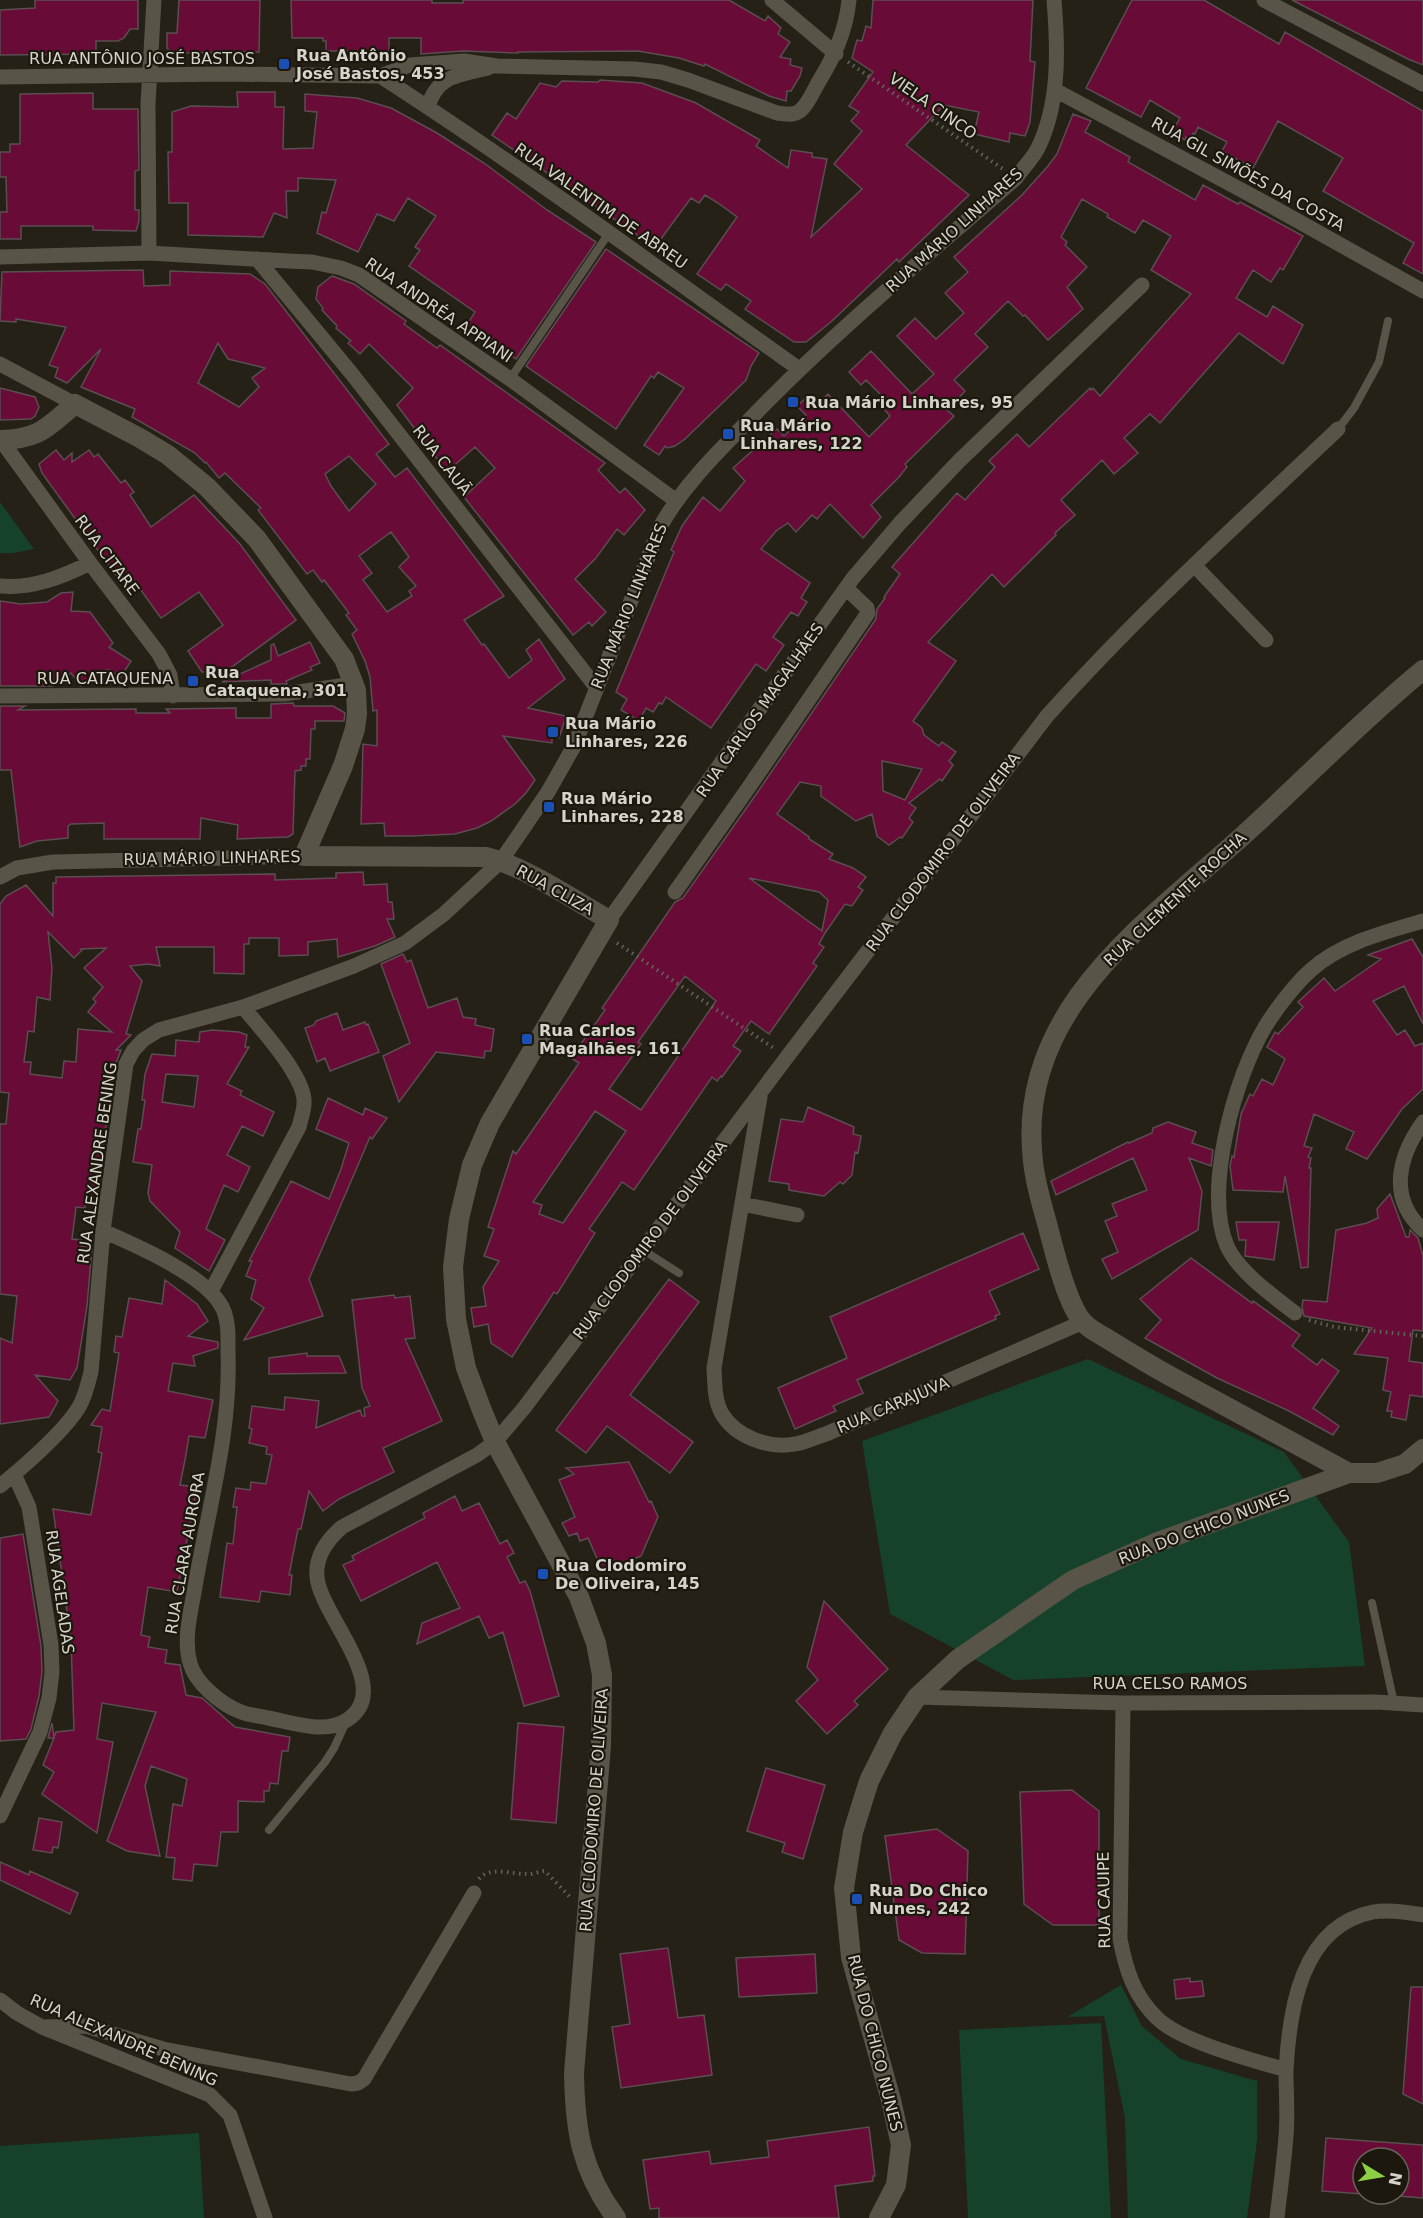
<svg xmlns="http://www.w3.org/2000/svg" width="1423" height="2218" font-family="'DejaVu Sans',sans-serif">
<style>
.green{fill:#16412a}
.building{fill:#690b37;stroke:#5b4d51;stroke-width:1.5;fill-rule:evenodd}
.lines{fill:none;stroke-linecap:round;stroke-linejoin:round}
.path{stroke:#666359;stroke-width:4;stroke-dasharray:1.5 4.5;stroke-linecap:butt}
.service{stroke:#585447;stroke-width:8}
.minor{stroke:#585447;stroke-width:15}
.tertiary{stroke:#585447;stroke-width:20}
.transit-dot{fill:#1a4fb4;stroke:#1c180d;stroke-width:2}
.labels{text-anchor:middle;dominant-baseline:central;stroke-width:4.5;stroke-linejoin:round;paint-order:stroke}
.poi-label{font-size:16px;font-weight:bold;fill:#d5d3cb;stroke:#1c180d;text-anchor:start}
.street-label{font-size:16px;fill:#d5d3cb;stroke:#1c180d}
</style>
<rect width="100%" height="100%" fill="#252116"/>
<path class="green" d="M0,502L34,549L14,553H0Z
M1088,1359L1284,1452L1349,1542L1365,1666L1013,1680L890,1614L862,1441Z
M1121,1985L1142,2026L1181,2059L1257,2081V2141L1247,2218H1128L1125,2118L1104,2016L1067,2017Z
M1101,2023L1111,2218H968L959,2030Z
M199,2133L204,2218H0V2146Z"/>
<path class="building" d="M35,0H138V29H130L124,38L118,41H96V54L0,55V10L35,8Z
M179,0H260L259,52L171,53L167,48V33H177Z
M291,0H432V3H463V0H729L765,21L768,16L781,28L778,34L790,42L780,57L791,59L790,65L802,68L800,76L791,91H787L786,101L769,96L705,64L704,66L679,58L638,51L518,52V53L463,51L421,54V38H389V51H326V41H323V38H292Z
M873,0H1033L1030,61L1035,62L1030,122L1025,136L1010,133L1009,142L974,134L979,112L944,105L906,145L969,195L899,262L897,259L832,321L806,342H794L745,309L751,301L726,284L721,290L697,274L737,217L718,203L705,195L699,203L691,198L655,247L492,135L507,113L516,119L540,83L556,87L562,81L598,82L600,80L642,83L696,103L760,140L756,146L788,168L791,150L812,153V157L827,159L811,237L862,189L834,164L862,131L851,121L859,112L849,106L873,72L852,58L857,40L862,41L866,26L871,28Z
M1132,0H1204L1279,44L1285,32L1423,111V274L1403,263L1414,243L1323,191L1343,158L1278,121L1253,168L1222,151L1227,142L1198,127L1195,134L1193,133L1189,139L1186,137L1185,140L1172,132L1180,118L1150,100L1141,117L1086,88Z
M1292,0H1423V65L1408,59Z
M237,92H275V107H284L283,149L313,148L317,112L305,111V94L357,98L391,108L437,133L484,163L547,210L596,242L516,359L467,325L475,312L409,266L420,250L415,247L436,216L408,198L394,221L377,214L358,252L317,233L322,212L326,213L336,180L298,178V191H286L287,218L274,213L263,237L188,235V203H169L168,152H172V112L191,106L238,107Z
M93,93V109H138L139,170L135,171V210H139V221L136,231L93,230V226H21V239H0V212H7L6,177H0V152H10V144H20V94Z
M1073,114L1091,121L1085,132L1130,157L1128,162L1195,200L1203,185L1238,204L1240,202L1303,236L1283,270L1280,268L1271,282L1253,270L1236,298L1267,317L1273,306L1303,325L1283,364L1239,333L1160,423L1150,414L1124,438L1138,453L1114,474L1102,460L1061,500L1075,515L1055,533L1056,535L1004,587L992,574L928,642L956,661L913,721L922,728L924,735L939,746L942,742L956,752L949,761L953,765L942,781L940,779L909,803L916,808L909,818L913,822L902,838L900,837L889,845L877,836L872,814L856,821L821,796V786L800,782L777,814L809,837V839L833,854L829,859L853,868L866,877L858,887L863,890L852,906L845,904L825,933L819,944L824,947L813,963L817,966L769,1034L751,1021L733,1046L741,1051L722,1077L721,1076L717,1081L712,1077L634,1190L622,1182L589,1229L595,1233L557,1294L554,1292L512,1357L491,1343L488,1324L474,1327L471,1308L486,1306L483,1287L499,1261L484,1256L494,1229L488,1227L513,1151L516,1154L579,1063L571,1058L605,1010L602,1008L675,902L683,898L757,793L876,619L877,609L885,598L884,597L900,574L892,567L957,493L965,500L995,467L989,461L1017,434L1029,447L1090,388L1091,390L1093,388L1100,396L1191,294L1151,270L1171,236L1143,220L1135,233L1107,217L1108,214L1082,199L1061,237L1067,242L1065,245L1087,267L1067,287L1083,309L1048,340L1025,315L1023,316L1008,301L975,334L988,347L954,380L965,391L947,410L954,416L905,464L907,467L899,477L871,505L881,517L863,538L830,504L817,519L812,515L796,532L788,523L776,531L761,549L810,583L801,598L807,602L798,616L791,612L773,637L784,645L766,671L756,664L711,728L666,697L662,704L659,703L653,712L646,708L639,721L621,710L627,699L616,692L674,552L671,550L682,526L703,497L720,511L745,481L733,468L777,429L784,436L806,415L797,406L808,396L817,405L828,394L869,437L890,416L883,408L889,403L866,380L861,385L849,372L871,351L912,394L934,374L897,336L915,318L936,339L964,313L945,293L968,272L954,257L1022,195L1048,166L1057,154ZM882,761L922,769L905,800L883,791ZM749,878L819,892L828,900L822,931ZM685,976L716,1001L641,1110L609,1089L641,1044L638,1042ZM595,1111L626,1131L563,1223L539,1214L542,1205L533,1202Z
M606,249L759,353L751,366L746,380L685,439L675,446L667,448L665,446L659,455L644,445L684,388L658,372L654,378L651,376L616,429L526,366Z
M143,270L144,286L170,285V271L250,274L265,284L389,444L376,454L395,477L407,468L504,596L464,620L482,645L484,644L509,678L532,660L526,650L539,639L565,679L528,708L566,716L559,738H552V743L503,736L535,780L526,793L515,804L491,821L477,828L455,834L411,836H385L384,823L361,824L363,744L377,746V710L373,711L370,677L365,661L352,634L357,630L346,615L349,613L324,580L322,582L313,570L307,574L258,510L261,508L225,473L219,478L206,462L205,463L195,453L132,417L135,409L81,387L101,349L67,383L55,377L58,368L49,365L66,327L16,319V322L0,321L2,272ZM218,343L228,359L265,368L252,378L259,387L239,407L198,383ZM349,456L376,484L349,511L331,486L325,474ZM391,532L409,557L399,567L416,586L409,591L412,596L387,612L363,580L372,573L359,556Z
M332,276L354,284L406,321L404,324L437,348L440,345L605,463L598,470L620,493L625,488L645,510L624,535L617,529L596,558L575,579L606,612L592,626L589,622L573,635L464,497L495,468L475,447L447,472L397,405L413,388L369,344L360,354L348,343L351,341L336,328L337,326L322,310L323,308L316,299L318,287Z
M0,388L35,397L39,407L35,416L31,419L0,420Z
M56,450L64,460L72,453V462L89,450L94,457L98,454L121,483L125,480L134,492L130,495L151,527L194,495L240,544L296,620L225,672H202L188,651L223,625L199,592L161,618L130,575L121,582L42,473L39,464Z
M73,592L71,611L90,612L113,643L109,647L131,661L120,678L110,670H106L105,672L103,671L81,686L71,673L53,686H0V601L21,604L47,602L61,593Z
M310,642L320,663L310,667L312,670L286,681L287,684H271V680L222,682L271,660V645L274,644L278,656Z
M293,703L294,706H333L345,713L344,721H315V729H311L310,759H306V766H301V770L295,771L293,834L288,837L237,839L238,825L201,818L200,839H104V823L71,824L68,826V838L37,841L20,847L11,770H0V706H25L18,710L136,709V713H170L166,709L236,708V718H271V704Z
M363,872L364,885L387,884L388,902H392L394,919H387L395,937L375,946L338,957L337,939L308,942V955L279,956V938H249V944H244V974L214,973V947H156L160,966L148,964L130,966L142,981L126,1034L131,1035L116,1050H121L116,1063L99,1169L97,1197L86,1196L85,1208L76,1207L72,1239L81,1240V1246L92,1247L87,1306L77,1368L70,1380L35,1375L58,1401L49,1417L0,1424V1338L12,1343L17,1296L0,1294V1124H6L9,1093L0,1092V904L6,896L26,885L53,916V883H56V877L275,874V880L336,878V873ZM48,932L74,958L82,950L81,949L106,948L84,968L103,987L93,999L96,1002L88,1012L112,1032L78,1029L76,1062L64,1061L62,1078L30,1074L31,1062H24L28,1031L34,1032L37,997L50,1000L52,968Z
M1412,939L1423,957V1024L1404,986L1373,1001L1397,1035L1405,1030L1415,1046L1423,1043V1089L1402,1109L1367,1159L1346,1149L1354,1132L1314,1114L1304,1146L1312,1148L1308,1157L1311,1158L1309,1168H1311L1308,1267L1301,1268L1285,1176L1283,1192L1233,1190L1230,1166L1232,1156L1234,1157L1241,1114L1250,1094L1253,1096L1262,1079L1273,1085L1285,1059L1267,1047L1275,1032L1278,1034L1303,1007L1298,1002L1324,978L1335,991L1381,959L1368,955Z
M403,954L407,962L411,960L428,1008L457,998L463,1017L476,1019L475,1025L494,1029L491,1051H485L484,1058L436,1052L399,1102L383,1056L410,1043L381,964Z
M337,1013L343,1030L365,1022L366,1025L368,1024L379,1052L330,1071L325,1058L317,1062L305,1028L314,1025L316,1021Z
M212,1030L239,1032L247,1035L245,1047H249L227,1084L242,1091L240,1095L274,1112L263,1136L242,1126L227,1155L250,1167L238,1192L224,1185L206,1229L225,1240L209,1271L175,1248L180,1232L150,1201L148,1193L152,1165L133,1162L138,1129H141L145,1100H142L145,1074L152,1054L175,1056L176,1040L199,1042L200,1032ZM166,1074L198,1076L194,1107L162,1102Z
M328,1098L363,1115L365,1108L387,1118L372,1139L370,1137L309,1279L323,1316L244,1340L264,1308L251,1299L256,1280L246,1276L252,1261H249L291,1181L329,1199L341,1169L349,1143L316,1129Z
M808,1107L854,1127L853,1134L861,1136L858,1153L855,1152L852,1175L843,1184L840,1182L824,1196L789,1190V1184L769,1181L781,1119L803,1122Z
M1168,1122L1196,1132L1192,1143L1213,1150L1211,1166L1189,1158L1202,1191L1198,1230L1112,1279L1102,1259L1118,1252L1105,1221L1117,1216L1112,1204L1147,1190L1133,1158L1056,1195L1051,1181L1128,1142L1129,1143L1152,1133L1153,1128Z
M1390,1194L1406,1237H1409L1410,1230L1418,1238L1423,1256V1331L1413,1330L1409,1361L1423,1363V1397L1410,1395L1406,1420L1391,1417L1392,1411H1387L1391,1392L1383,1390L1388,1358L1354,1354L1372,1328L1304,1316L1302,1307L1303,1300L1327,1302L1336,1230L1367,1223L1378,1218L1377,1209Z
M1236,1222H1279L1274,1260L1245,1256L1246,1240H1239Z
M1023,1233L1039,1269L989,1291L1000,1314L995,1316L996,1319L857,1380L863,1393L833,1406L836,1411L795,1429L778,1388L847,1358L830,1317Z
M1191,1258L1252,1303L1253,1301L1300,1335L1292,1346L1317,1365L1322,1359L1339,1371L1313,1408L1339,1426L1333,1435L1289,1411L1217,1378L1145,1338L1161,1320L1140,1299Z
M669,1279L699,1302L630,1395L693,1442L670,1473L607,1426L586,1453L556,1430Z
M165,1280L197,1304L208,1321L188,1336L218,1342V1348L193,1356L195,1366L173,1363L168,1391L213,1400L205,1438L189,1436L185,1460L180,1485L197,1487L177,1592L148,1587L141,1635L150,1637L148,1647L167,1650L165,1663L180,1665L186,1695L202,1698L235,1727L290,1737L288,1751H282L278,1784L270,1783L269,1791H264V1802L238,1801V1832H221L217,1866L194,1864L192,1881L173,1879L175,1858L166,1857L173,1804L182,1806L187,1779L151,1766L145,1786L160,1856L127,1851L107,1841L156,1712L102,1703L97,1739L113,1742L97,1833L42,1794L54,1772L43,1765L54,1738H48L52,1723L54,1737L56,1732L74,1730L71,1641L53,1509L91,1515L102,1453L98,1452L102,1427L91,1425L102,1409L110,1411L119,1353L114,1352L116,1336L122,1337L129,1298L162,1304Z
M394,1295L395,1298L410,1296L415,1338L405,1339L442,1421L383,1448L394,1472L339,1499L323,1511L309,1491L301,1529H298L289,1575H292L290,1595L261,1591L259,1602L220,1597L227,1543L233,1544L237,1507H233L236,1488L250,1490L251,1482L266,1484L272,1455L266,1454L267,1447L249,1443L252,1429L249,1428L252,1406L284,1410L285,1397L319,1401L316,1428L360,1410L362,1416H365L364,1408L370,1406L362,1388L352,1300Z
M307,1353V1356H339L346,1373L269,1374V1358Z
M629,1462L649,1502L651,1501L658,1517L641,1556L603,1572L588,1538L580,1541L577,1533L569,1536L562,1523L575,1517L559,1480L574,1474L566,1468Z
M455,1496L462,1511L479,1503L500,1544L507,1540L514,1553L507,1557L520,1583L525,1581L530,1591L559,1696L524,1706L503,1632L489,1638L479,1616L417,1644L422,1623L460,1608L437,1562L361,1601L343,1565L354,1560L352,1556L425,1518L423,1513Z
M23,1534L41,1646L42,1672L39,1696L31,1729L26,1739L0,1741V1538Z
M824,1601L888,1669L854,1701L858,1705L827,1734L796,1701L818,1680L807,1667Z
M518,1723L564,1727L556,1823L511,1819Z
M766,1768L825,1785L803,1859L782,1852L785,1843L747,1831Z
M1072,1790L1099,1811V1925H1053L1024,1904L1020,1792Z
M39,1818L62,1822L58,1848L53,1847L52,1853L33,1850Z
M937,1829L968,1851L965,1954L922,1953L899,1940L885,1836Z
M0,1862L29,1875L30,1871L78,1893L70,1914L0,1880Z
M668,1948L678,2018L704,2015L712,2075L621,2088L612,2027L630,2024L620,1954Z
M815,1954L817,1993L739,1997L736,1958Z
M1190,1978V1982L1202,1981L1204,1996L1176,1999L1174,1980Z
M1411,1987H1423V2104L1403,2094Z
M869,2127L875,2176H873V2181L835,2186L839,2218H659V2208L650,2209L643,2160L709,2151L711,2164L769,2157L767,2141Z
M1326,2138L1423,2145V2198L1399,2196V2158H1363V2194L1322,2191Z"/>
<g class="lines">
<path class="path" d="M848,62L1003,169
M617,943L775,1049
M1309,1320L1334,1327L1423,1336
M479,1879C490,1866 511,1874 526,1874C533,1875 539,1871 545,1871L570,1897"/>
<path class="service" d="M510,379L609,233
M1338,429L1354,408L1379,362L1388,321
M643,1250L679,1273
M1372,1603L1394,1703
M269,1830L325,1762L334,1748L346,1722"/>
<path class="minor" d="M772,0L836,54
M1264,0L1423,84
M380,76C523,168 660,270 799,369
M0,77L225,74L380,76L410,65L464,61L497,66L634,69L661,72L688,80L777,113C785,114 793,116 800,111C808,104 813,92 818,83C834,57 846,31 849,0
M1055,90L1273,207L1423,291
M428,107C437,75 459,75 488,68
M149,253L148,104L154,0
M0,257L149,253L288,261L312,262L341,268L359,275L510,379L675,500
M257,259L352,374L596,687
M0,364L75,404
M1,440L90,563L159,654L170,675L173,696
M1194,565L1266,640
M0,586C32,589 62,577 90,563
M0,696L284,694L354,684
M0,877L17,868L53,862L304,856
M675,892L749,787L868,613L867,608L846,588
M609,920L853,578L900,523L959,461L1142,285
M760,1097L714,1368C715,1383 714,1400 722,1414C736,1437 769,1449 795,1444C806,1442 816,1437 826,1434L1083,1322
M1423,1122C1398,1157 1388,1198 1423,1230
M742,1204L797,1215
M103,1231C135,1245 208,1276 223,1309C229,1322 228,1339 228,1353C231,1433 208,1509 195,1587C191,1611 183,1639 190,1663C195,1683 222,1705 241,1712C249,1715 259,1716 268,1718C291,1722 325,1735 347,1720C396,1689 320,1615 317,1577C315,1556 327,1540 342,1527L477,1455L495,1442L524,1408L787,1057L1047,716C1138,614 1239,523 1338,429
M211,1291L299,1127C301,1118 305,1109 304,1099C301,1072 261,1029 243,1007
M1295,1313C1273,1296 1238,1271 1227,1246C1203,1190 1235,1077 1265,1027C1276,1009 1296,983 1311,970C1341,943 1385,932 1423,921
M0,1486C23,1467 64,1432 79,1407C85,1397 88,1384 91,1372L103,1231L126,1064L133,1051L143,1040L159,1030L243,1007L354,966L405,943L444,914L501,861L548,792L574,746L660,527C684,484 719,451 753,416C835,331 927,256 1016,178C1023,168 1033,158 1038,148C1060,103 1058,48 1054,0
M917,1697L1123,1703L1376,1702L1423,1705
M1123,1703L1120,1939C1126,1970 1134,1996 1157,2018C1181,2042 1253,2060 1286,2070
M0,1816L40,1732L49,1698L52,1672L51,1645L29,1507L14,1474
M0,2000L17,2013L42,2027L210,2095L230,2115L265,2218
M42,2027L86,2026L163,2049L351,2084L358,2083L364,2079L474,1893
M1277,2218C1280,2191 1284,2163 1286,2136C1288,2115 1286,2093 1286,2072C1289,2010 1301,1926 1373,1912C1389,1909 1407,1912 1423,1915"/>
<path class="tertiary" d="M0,440C40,439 46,428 75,404L140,438L168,455L207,487L257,539L344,659L356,690L357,714L355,729L343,766L304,856L486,857C524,866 574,900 609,920L490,1123L472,1165L459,1219L453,1267L456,1319L466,1368L481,1408L495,1442L579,1597L596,1643L602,1675L601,1746L574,2073C575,2131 581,2170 616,2218
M1349,1473C1289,1440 1229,1408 1170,1376C1148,1364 1127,1351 1106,1338C1099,1334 1089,1329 1083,1322C1067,1305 1054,1250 1048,1227C1042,1205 1035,1183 1033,1161C1015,1008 1150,921 1248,831C1307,777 1362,720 1423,670
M879,2218L896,2185L901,2145L891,2100L851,1957L844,1888L853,1832L869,1781L893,1733L917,1697L958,1659L1073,1580L1155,1543L1349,1473H1377L1405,1464L1423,1449"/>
</g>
<g class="transit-dot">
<rect x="278" y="58" width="12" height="12" rx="3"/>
<rect x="787" y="396" width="12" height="12" rx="3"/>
<rect x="722" y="428" width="12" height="12" rx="3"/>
<rect x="187" y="675" width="12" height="12" rx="3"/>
<rect x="547" y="726" width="12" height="12" rx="3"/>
<rect x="543" y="801" width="12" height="12" rx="3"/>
<rect x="521" y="1033" width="12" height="12" rx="3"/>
<rect x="537" y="1568" width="12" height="12" rx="3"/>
<rect x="851" y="1893" width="12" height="12" rx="3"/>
</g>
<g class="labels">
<g class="poi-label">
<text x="296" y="55">Rua Antônio<tspan x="296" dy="18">José Bastos, 453</tspan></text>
<text x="805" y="402">Rua Mário Linhares, 95</text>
<text x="740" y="425">Rua Mário<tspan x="740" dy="18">Linhares, 122</tspan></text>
<text x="205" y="672">Rua<tspan x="205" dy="18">Cataquena, 301</tspan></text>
<text x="565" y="723">Rua Mário<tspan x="565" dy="18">Linhares, 226</tspan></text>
<text x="561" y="798">Rua Mário<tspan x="561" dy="18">Linhares, 228</tspan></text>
<text x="539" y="1030">Rua Carlos<tspan x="539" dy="18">Magalhães, 161</tspan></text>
<text x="555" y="1565">Rua Clodomiro<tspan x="555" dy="18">De Oliveira, 145</tspan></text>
<text x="869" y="1890">Rua Do Chico<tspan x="869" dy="18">Nunes, 242</tspan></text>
</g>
<g class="street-label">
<text x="142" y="58">RUA ANTÔNIO JOSÉ BASTOS</text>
<text transform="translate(933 106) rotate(35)">VIELA CINCO</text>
<text transform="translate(1248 174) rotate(29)">RUA GIL SIMÕES DA COSTA</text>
<text transform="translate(601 206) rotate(35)">RUA VALENTIM DE ABREU</text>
<text transform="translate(954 230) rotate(-42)">RUA MÁRIO LINHARES</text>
<text transform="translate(439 310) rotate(34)">RUA ANDRÉA APPIANI</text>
<text transform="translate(442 460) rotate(52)">RUA CAUÃ</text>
<text transform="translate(107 555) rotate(53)">RUA CITARE</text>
<text transform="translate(629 606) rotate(-68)">RUA MÁRIO LINHARES</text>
<text x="105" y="678">RUA CATAQUENA</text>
<text transform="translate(760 710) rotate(-55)">RUA CARLOS MAGALHÃES</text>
<text transform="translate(943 852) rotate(-53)">RUA CLODOMIRO DE OLIVEIRA</text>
<text transform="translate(212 858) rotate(-1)">RUA MÁRIO LINHARES</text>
<text transform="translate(555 890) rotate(29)">RUA CLIZA</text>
<text transform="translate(1175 899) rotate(-43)">RUA CLEMENTE ROCHA</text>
<text transform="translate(97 1163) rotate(-82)">RUA ALEXANDRE BENING</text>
<text transform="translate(650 1240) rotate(-53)">RUA CLODOMIRO DE OLIVEIRA</text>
<text transform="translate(893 1405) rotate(-23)">RUA CARAJUVA</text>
<text transform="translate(1204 1527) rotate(-21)">RUA DO CHICO NUNES</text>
<text transform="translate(185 1553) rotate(-80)">RUA CLARA AURORA</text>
<text transform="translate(60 1592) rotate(82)">RUA AGELADAS</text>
<text x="1170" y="1683">RUA CELSO RAMOS</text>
<text transform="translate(594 1810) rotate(-86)">RUA CLODOMIRO DE OLIVEIRA</text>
<text transform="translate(1104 1900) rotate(-91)">RUA CAUIPE</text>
<text transform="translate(124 2040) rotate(24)">RUA ALEXANDRE BENING</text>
<text transform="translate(875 2043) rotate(76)">RUA DO CHICO NUNES</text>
</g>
</g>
<g transform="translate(1381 2176) rotate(101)"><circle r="28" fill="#1c180d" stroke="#666359" stroke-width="1.5"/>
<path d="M0-4.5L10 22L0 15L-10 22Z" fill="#8dce44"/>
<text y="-9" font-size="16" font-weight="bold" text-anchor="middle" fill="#d5d3cb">N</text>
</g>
</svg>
